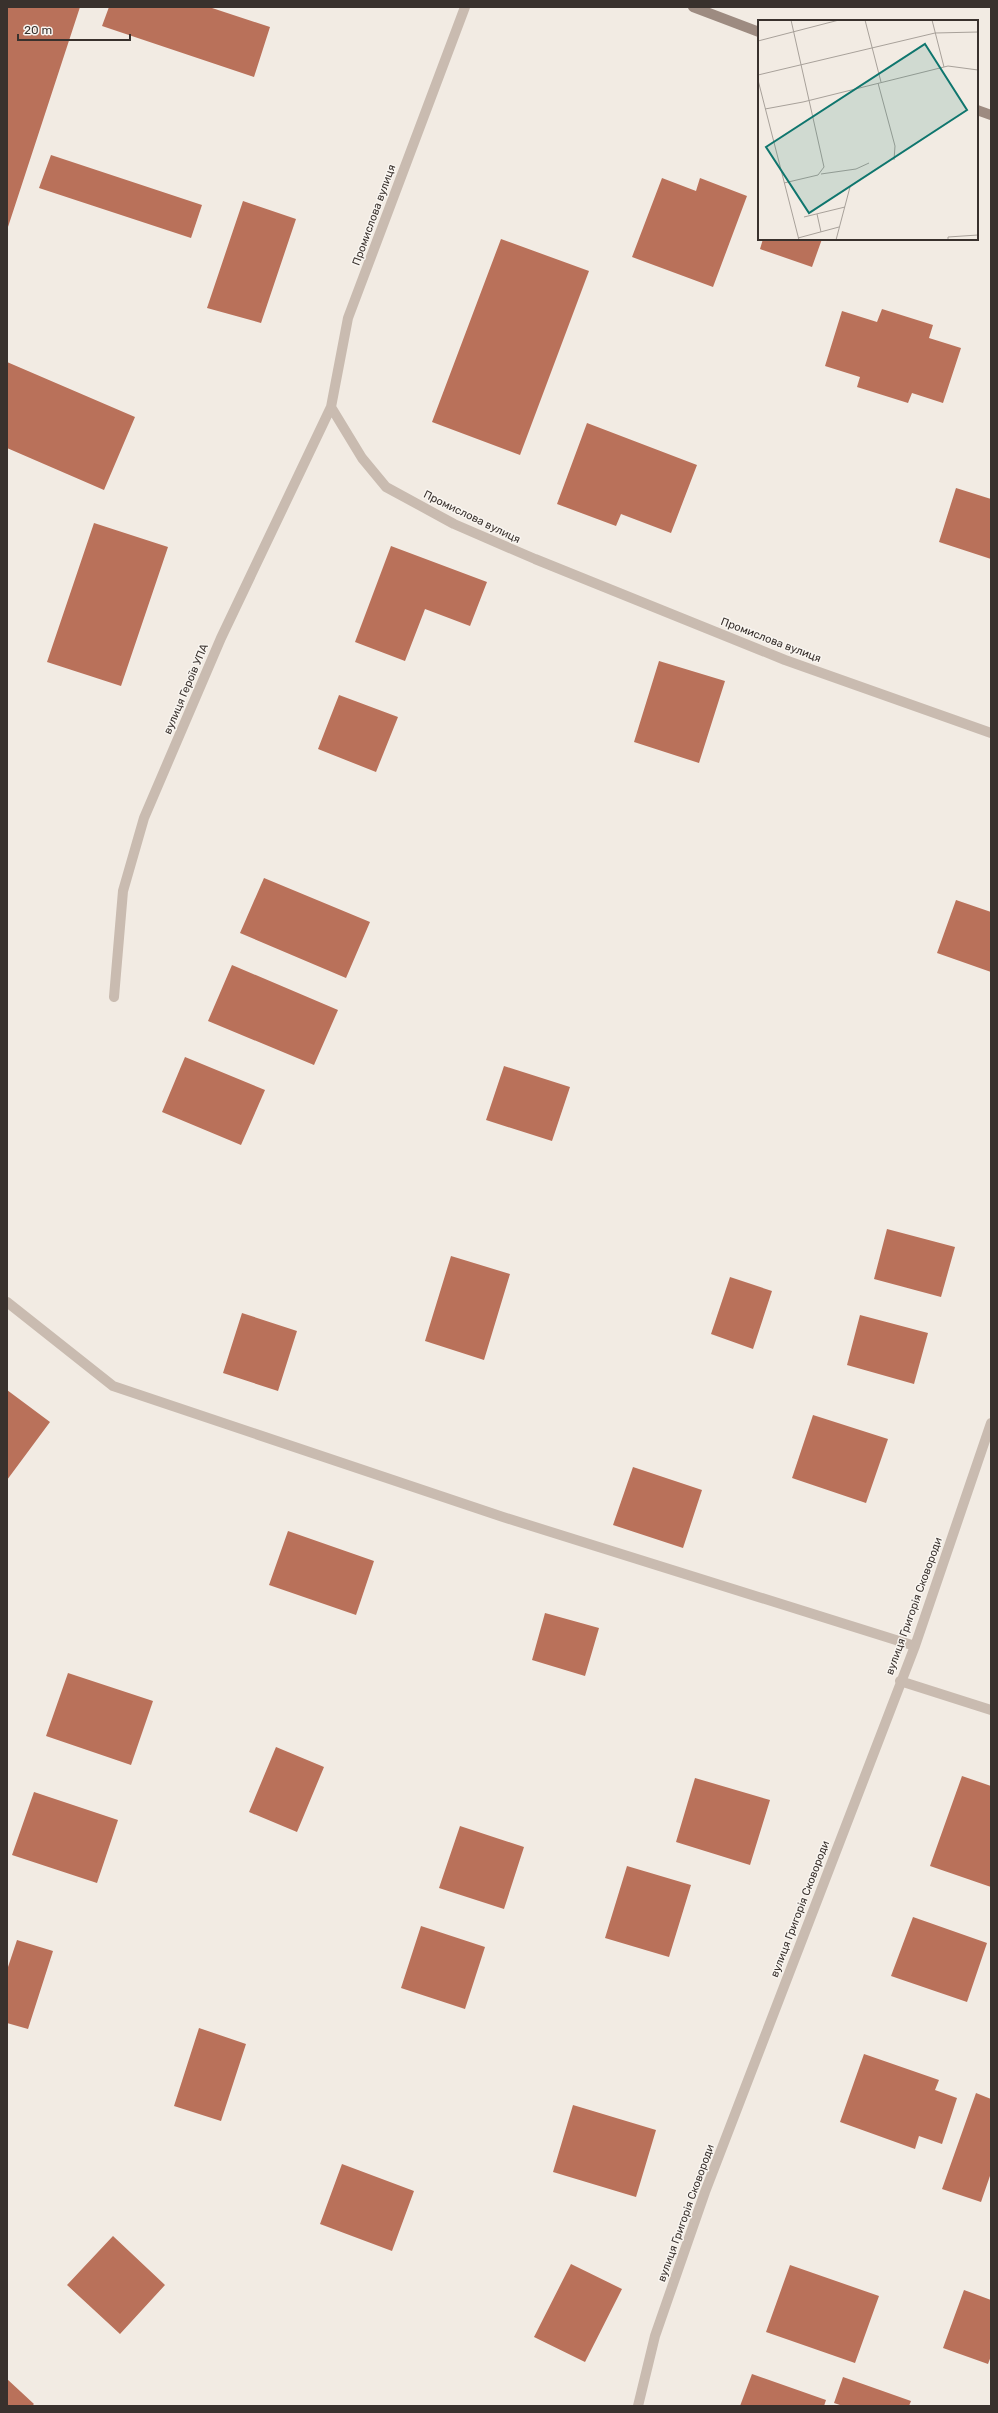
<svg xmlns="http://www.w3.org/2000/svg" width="998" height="2413" font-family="Rubik,sans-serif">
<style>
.building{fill:#b9715a}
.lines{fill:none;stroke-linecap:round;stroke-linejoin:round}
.street{stroke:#c9bbb0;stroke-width:10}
.secondary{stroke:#9d8b81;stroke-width:10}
.labels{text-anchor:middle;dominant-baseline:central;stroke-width:3;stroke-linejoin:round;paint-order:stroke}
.street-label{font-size:11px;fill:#39312d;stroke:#f9f5f0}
.inset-road{fill:none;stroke:#a8a19a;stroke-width:1}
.view{fill:#0f766e;fill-opacity:0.15;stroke:#0f766e;stroke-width:2}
.inset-edge{fill:none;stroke:#39312d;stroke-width:2}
</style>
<rect width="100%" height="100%" fill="#f2ebe3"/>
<path class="building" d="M7,7H80L7,230Z
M109,7H209L270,27L254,77L102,26Z
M51,155L202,205L191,238L39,188Z
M662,178L696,191L700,178L747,196L713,287L632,257Z
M243,201L296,219L261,323L207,308Z
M501,239L589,271L520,455L432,422Z
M763,239H822L812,267L760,249Z
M882,309L933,325L929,338L961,348L943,403L912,393L908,403L857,387L860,377L825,366L842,311L877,322Z
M7,362L135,417L104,490L7,448Z
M587,423L697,465L671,533L621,514L616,526L557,504Z
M956,488L991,499V559L939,542Z
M94,523L168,547L121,686L47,662Z
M391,546L487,582L470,626L425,609L405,661L355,642Z
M659,661L725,681L699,763L634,742Z
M339,695L398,717L376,772L318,749Z
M264,878L370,922L346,978L240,933Z
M956,900L991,912V972L937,953Z
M232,965L338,1010L314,1065L208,1021Z
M185,1057L265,1090L241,1145L162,1112Z
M504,1066L570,1087L552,1141L486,1120Z
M887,1229L955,1247L941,1297L874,1279Z
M451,1256L510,1274L484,1360L425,1341Z
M730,1277L772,1291L753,1349L711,1334Z
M242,1313L297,1331L278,1391L223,1373Z
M860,1315L928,1333L914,1384L847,1365Z
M7,1390L50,1422L7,1480Z
M813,1415L888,1439L866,1503L792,1478Z
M633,1467L702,1490L683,1548L613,1525Z
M288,1531L374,1561L356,1615L269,1585Z
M545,1613L599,1628L585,1676L532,1660Z
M68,1673L153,1701L131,1765L46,1736Z
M276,1747L324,1767L297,1832L249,1812Z
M962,1776L991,1786V1887L930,1866Z
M695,1778L770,1800L750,1865L676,1842Z
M34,1792L118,1820L97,1883L12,1855Z
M460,1826L524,1847L504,1909L439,1888Z
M627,1866L691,1885L669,1957L605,1938Z
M913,1917L987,1943L967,2002L891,1976Z
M421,1926L485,1947L465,2009L401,1988Z
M17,1940L53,1951L28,2029L7,2023V1970Z
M199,2028L246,2044L221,2121L174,2106Z
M864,2054L939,2080L935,2090L957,2098L942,2144L919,2136L915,2149L840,2122Z
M976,2093L991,2099V2173L981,2202L942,2189Z
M573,2105L656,2130L636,2197L553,2172Z
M342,2164L414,2191L392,2251L320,2224Z
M113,2236L165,2285L120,2334L67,2285Z
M571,2264L622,2289L585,2362L534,2337Z
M790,2265L879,2296L855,2363L766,2332Z
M964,2290L991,2300V2356L988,2364L943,2348Z
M752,2374L826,2400L824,2406H740Z
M843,2377L911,2401L909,2406H843L834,2403Z
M7,2379L34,2404L32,2406H7Z"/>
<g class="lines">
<path class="street" d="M465,7L348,318L331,407L362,458L386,487L454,524L535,559L785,660L991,733
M114,997L123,891L144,818L221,638L331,407
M7,1302L113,1386L503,1517L915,1646
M900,1681L991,1710
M638,2406L655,2336L705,2192L915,1646L991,1423"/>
<path class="secondary" d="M693,7L759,32
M977,110L991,115"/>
</g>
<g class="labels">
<g class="street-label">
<text transform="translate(374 215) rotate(-70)">Промислова вулиця</text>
<text transform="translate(472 517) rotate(26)">Промислова вулиця</text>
<text transform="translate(771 640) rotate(21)">Промислова вулиця</text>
<text transform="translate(186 689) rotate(-67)">вулиця Героїв УПА</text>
<text transform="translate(914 1606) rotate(-70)">вулиця Григорія Сковороди</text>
<text transform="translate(800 1909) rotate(-69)">вулиця Григорія Сковороди</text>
<text transform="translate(686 2213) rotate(-70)">вулиця Григорія Сковороди</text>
</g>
</g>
<g transform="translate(758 20)">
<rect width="220" height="220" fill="#f2ebe3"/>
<path class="inset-road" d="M107,0L123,62M174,0L186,47M0,21L81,0M0,55L177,13L220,12M0,60L41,220M120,63L137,126L136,140M7,89L45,82L190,46L220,50M63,154L98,149L111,143M26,163L60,155L66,147L33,0M59,194L63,212M46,197L87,187M40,218L81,207M78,220L92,167M190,220V217L220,215"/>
<path class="view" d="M167,24L209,90L51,193L8,127Z"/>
<rect width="220" height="220" class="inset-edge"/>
</g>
<rect width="998" height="2413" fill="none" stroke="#39312d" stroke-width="16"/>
<path d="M18 34v6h112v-6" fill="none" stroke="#39312d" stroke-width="2"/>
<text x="24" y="34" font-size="12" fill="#39312d" stroke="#f9f5f0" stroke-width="3" paint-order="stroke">20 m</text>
</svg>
